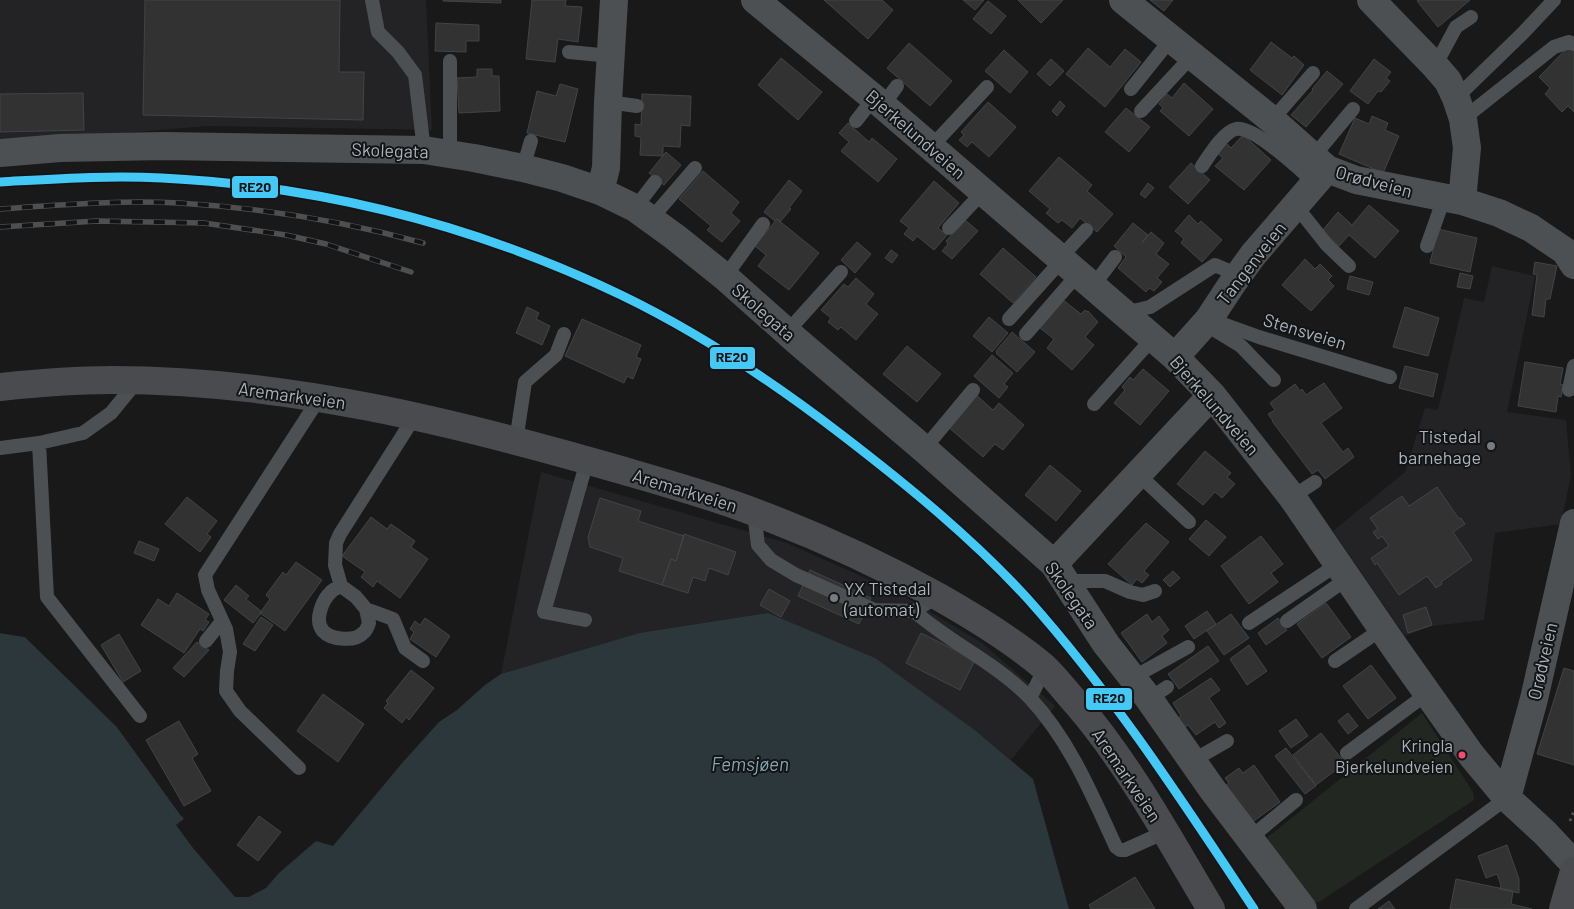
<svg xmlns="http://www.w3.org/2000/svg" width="1574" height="909" font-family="Barlow,sans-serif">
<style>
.built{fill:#232325}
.green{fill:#222821}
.water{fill:#2c373b}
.pier{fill:#191919}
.building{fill:#323233;stroke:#414445}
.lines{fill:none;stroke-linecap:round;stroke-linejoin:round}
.path{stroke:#4f5054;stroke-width:3;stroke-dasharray:2.5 4;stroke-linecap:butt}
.lane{stroke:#4d5052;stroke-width:14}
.street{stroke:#4d5052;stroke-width:28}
.primary{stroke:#4a4b4e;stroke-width:28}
.rail-casing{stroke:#4e4f51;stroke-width:5.5}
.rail{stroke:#131415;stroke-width:4;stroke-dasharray:11;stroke-linecap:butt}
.rail-1-casing{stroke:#131415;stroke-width:12}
.rail-1{stroke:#44c8f5;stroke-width:9}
.poi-dot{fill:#787c82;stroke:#131415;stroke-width:2}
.bus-dot{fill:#f44d6c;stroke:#131415;stroke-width:2}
.labels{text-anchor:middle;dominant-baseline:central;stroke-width:4;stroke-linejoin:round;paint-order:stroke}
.bus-label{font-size:17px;fill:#abb2ba;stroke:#131415;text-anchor:end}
.street-label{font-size:18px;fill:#abb2ba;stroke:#131415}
.poi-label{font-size:18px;fill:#abb2ba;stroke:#131415;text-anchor:end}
.water-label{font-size:19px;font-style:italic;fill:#83a6b4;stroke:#131415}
.line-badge{stroke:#131415;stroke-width:2}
.pale-badge-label{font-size:14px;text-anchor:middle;font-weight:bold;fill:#111}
</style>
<rect width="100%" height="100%" fill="#191919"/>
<path class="built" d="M0,0H426L432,130L208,126L87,136L0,139Z
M1492,266L1535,276L1507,412L1566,420L1571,475L1561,524L1495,533L1484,620L1432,626L1405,636L1333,531L1405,472L1425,408L1438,410L1464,298L1484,302Z
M541,472L787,543L901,594L982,643L1055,706L1011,760L976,731L767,613L639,633L501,674Z"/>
<path class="green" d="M1422,713L1473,792L1474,800L1319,902H1311L1266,847L1268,837Z"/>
<path class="water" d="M768,613L875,658L976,731L1033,779L1069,909H0V633L25,637L117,727L184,819L176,825L193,848L235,897H249L266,888L279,873L316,841L333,846L403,762L439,722L457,710L485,685L501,674L639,633Z"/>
<path class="pier" d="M0,631L26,635L119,725L183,815L181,816L117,727L25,637L0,633Z"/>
<path class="building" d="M145,0H340L339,72H364L363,120L143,115Z
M443,0H501V3L443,1Z
M532,0H566L565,6L582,7L578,42L558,39L555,62L526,59Z
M824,0H882L893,10L868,39Z
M963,0H984L975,10Z
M1018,0H1063L1041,23Z
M1150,0H1173L1164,11Z
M1418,0H1470L1438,27L1417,1Z
M988,1L1006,16L991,34L973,19Z
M436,23L479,25V41H466V52L435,51Z
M1271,42L1292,58L1294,56L1304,65L1282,95L1250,70Z
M909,43L952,81L930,106L887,68Z
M1569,46L1574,51V112L1568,106L1562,112L1545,94L1550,88L1539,77Z
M1088,48L1110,67L1125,49L1141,62L1105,107L1066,74Z
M1004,50L1028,72L1010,93L985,71Z
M781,58L822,92L798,120L758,85Z
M1051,59L1064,71L1050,86L1037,74Z
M1374,59L1391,72L1386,78L1390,81L1381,92L1378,91L1368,104L1350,91Z
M477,69H492V76H499L500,111L459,113L457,78L477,77Z
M1327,71L1343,84L1306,127L1291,115L1313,90L1312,89Z
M1184,83L1213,109L1189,136L1160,111L1163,108L1159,104L1167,94L1172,98Z
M560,84L578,89L565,142L527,133L537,91L556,96Z
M83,93L84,130L0,132V94Z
M642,94L691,96L690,126L681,125L680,147L663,146V156L640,155L641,138L640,137L635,136V124L641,125Z
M1060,101L1065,106L1057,116L1052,111Z
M988,102L1016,127L989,157L972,142L967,147L959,140L964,135L961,132Z
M1126,108L1150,127L1129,152L1105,132Z
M1372,116L1388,123L1385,130L1399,136L1383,173L1339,154L1355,118L1369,124Z
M848,123L869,142L872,138L897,159L878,182L841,151L849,142L839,133Z
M1243,135L1271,160L1244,190L1215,166L1223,158L1217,153L1226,143L1231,148Z
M666,152L681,165L664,185L649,173Z
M1059,157L1092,185L1087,191L1113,214L1097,232L1080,218L1072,228L1062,220L1058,223L1046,213L1050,209L1029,191Z
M1191,163L1210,180L1188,204L1169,187Z
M703,171L739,202L731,213L740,221L722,242L707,230L711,226L679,199Z
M789,180L802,191L789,208L791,209L780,222L777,219L775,221L764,212Z
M934,181L959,203L938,228L947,235L934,250L917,236L913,241L904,234L909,228L900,221Z
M1148,183L1154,188L1145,198L1140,194Z
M1369,205L1399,231L1375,258L1349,235L1339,246L1322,231L1338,212L1352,225Z
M1189,215L1198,224L1201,221L1222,240L1202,262L1181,243L1184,239L1175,231Z
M777,219L819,253L789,290L758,266L766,255L755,246Z
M965,220L978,231L952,259L942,251L948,244L946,241Z
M1133,223L1148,235L1142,243L1151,232L1164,243L1156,254L1169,264L1157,278L1162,282L1154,291L1149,288L1146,292L1118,268L1126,257L1114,246Z
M1438,229L1477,238L1470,272L1430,263Z
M857,242L871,254L855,273L841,260Z
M1003,248L1036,277L1013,303L980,274Z
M891,250L898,255L892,263L885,258Z
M1305,259L1315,269L1320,264L1332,276L1328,280L1334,286L1311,311L1282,285Z
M1535,262L1557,266L1550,299H1546L1544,317L1532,315L1537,275L1533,274Z
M1460,273L1473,276L1470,289L1457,287Z
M1350,276L1373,282L1369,295L1347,289Z
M856,278L874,294L866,304L878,314L856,340L841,327L838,330L828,322L831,318L821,310L844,284L848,287Z
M1063,300L1081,314L1085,310L1087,312L1088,311L1098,322L1085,337L1094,345L1072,370L1047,348L1054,339L1040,328Z
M527,307L539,313L536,319L550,326L542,345L516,333Z
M1405,307L1439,318L1428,356L1393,347Z
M989,317L1008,333L992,352L973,336Z
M582,319L641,345L636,357L641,359L633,379L627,376L624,383L565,356Z
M1012,332L1035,352L1017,372L996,353L997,352L996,351Z
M907,346L941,374L917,402L883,374Z
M992,355L1013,373L1004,384L1008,387L999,398L974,376Z
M1525,362L1563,368L1560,384L1563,385L1561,397L1558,396L1556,412L1518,406Z
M1405,366L1438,374L1433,397L1399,388Z
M1143,369L1169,391L1140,425L1114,403L1125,390L1122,387L1130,377L1133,380Z
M1324,383L1342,408L1321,423L1343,452L1348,448L1354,457L1325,479L1318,470L1312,474L1272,421H1273L1268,414L1275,410L1270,403L1295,384L1300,391L1302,389L1306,395Z
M975,394L993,410L999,403L1024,425L1003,450L995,444L983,457L947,426Z
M1205,451L1231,473L1227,477L1235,484L1222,498L1215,492L1203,505L1177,484Z
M1050,465L1081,491L1056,521L1025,495Z
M1437,487L1459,519L1461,518L1465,524L1453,532L1472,560L1441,582L1442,584L1436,588L1427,576L1399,595L1377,563L1375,565L1371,558L1389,546L1382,536L1378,539L1373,532L1378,529L1370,518L1402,496L1409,506Z
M187,497L217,521L207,534L211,537L200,552L165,524Z
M600,498L641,511L638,521L684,536L676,561L671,559L662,585L619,571L623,558L590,547L588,537Z
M371,517L387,529L391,524L415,541L411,547L428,559L400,598L377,581L373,587L361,577L365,572L342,556Z
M1206,520L1226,537L1209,556L1189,539Z
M1146,523L1169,542L1144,571L1149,575L1142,583L1137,579L1132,585L1108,564Z
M684,534L736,552L728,575L709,568L705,581L693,577L688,593L662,585L671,559L676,561Z
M1261,536L1283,564L1271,573L1278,582L1249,604L1221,566Z
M139,541L159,549L154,561L134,553Z
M296,562L322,580L285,631L260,613L270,599L266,595L283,572L286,575Z
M810,570L871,598L859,624L798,596Z
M1173,571L1180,578L1170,587L1163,580Z
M236,585L249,596L246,599L262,612L253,623L224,600Z
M769,589L790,601L781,617L760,605Z
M177,593L209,614L205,620L209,622L203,631L200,629L184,653L141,625L158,599L169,606Z
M1326,603L1351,637L1322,658L1297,624Z
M1426,607L1432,625L1408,633L1403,615Z
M1207,611L1216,624L1194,639L1185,626Z
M1147,614L1152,622L1159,616L1169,630L1162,636L1167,643L1142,662L1121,633Z
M1231,614L1249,638L1224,655L1207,631Z
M261,617L273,625L255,651L243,644Z
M425,618L450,636L436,657L410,639L414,632L410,629L415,621L420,625Z
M1278,618L1287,630L1266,645L1258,633Z
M921,633L975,660L960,690L906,663Z
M119,634L141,671L123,682L101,645Z
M197,642L209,650L184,677L173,668Z
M1249,645L1267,671L1247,685L1230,659Z
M1208,646L1219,661L1179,689L1168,674Z
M1371,665L1396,698L1368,719L1343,686Z
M1564,668L1574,671V765L1537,754Z
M411,670L434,688L409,720L406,717L402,723L384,708L388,703L386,701Z
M1211,678L1220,690L1209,698L1226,723L1219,728L1215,722L1196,735L1188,725L1185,727L1178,718L1181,716L1173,703Z
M323,694L364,724L338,762L297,731Z
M1348,713L1358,726L1348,734L1338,721Z
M1296,719L1308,736L1291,748L1279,731Z
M179,721L198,754L192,758L211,791L184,806L146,740Z
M1321,733L1345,763L1316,785L1293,755Z
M1286,748L1316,786L1305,794L1275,756Z
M1254,765L1280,802L1251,823L1225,786L1229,783L1225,778L1239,768L1243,773Z
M259,816L281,832L258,861L237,845Z
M1507,845L1519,879V893L1500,889L1501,885L1497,874L1486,878L1478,856Z
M1135,877L1155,909H1091L1089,905Z
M1456,879L1513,891L1511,904L1532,909H1450Z
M1389,901L1395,909H1378Z"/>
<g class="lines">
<path class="path" d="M1570,821L1574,811"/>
<path class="lane" d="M372,0L378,32L398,52L415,75L424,150
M569,52L611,56
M1435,66L1456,27L1471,17
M1131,89L1171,39
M1456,98L1523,33L1554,0
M608,102L637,106
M883,105L897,86
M1141,111L1192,56
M1463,119L1554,47L1569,42L1574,44
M1272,120L1313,73
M856,121L874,98
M931,147L987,87
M450,154V61
M1313,157L1353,109
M1202,166C1209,156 1223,132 1236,129C1255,126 1300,170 1315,183
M523,168L531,141
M1296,206L1327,245L1349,266
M635,208L655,182
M651,219L695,168
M949,228L983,192
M1427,246L1444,198
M1060,258L1086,230
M725,277L763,224
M1093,286L1115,257
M1124,313L1150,307L1215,265L1238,275
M1009,319L1062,260
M1209,319L1259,337L1390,377
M1205,324L1241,346L1274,380
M787,332L841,272
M1026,334L1078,274
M1569,390L1574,366
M1094,404L1153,338
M516,441L525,382L556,355L564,334
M39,443L47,597L140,716
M0,448L39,443L83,433L111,413L138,380
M924,449L973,390
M1138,474L1189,522
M1292,497L1315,482
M754,513L758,545L771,560L796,575L874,610L914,611L938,596
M1065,581H1105L1130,592L1143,595L1155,591
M341,586C338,588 333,589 331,592C322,600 314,621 323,631C331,640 355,642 363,633C366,631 368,626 369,623L366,609L356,597L341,586L335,565L336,543L340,534L415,416
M366,609L393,619L405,648L423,661
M914,611C950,643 996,663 1030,698C1070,741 1092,795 1116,847L1120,850H1125L1165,832
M585,620L544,612L587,461
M1287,621L1348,578
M1249,623L1338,564
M206,641L222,621
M1335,661L1382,629
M1132,678L1188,647
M1030,698L1045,668
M1149,699L1167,687
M1347,753L1428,693
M1192,761L1227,741
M299,768L240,711L226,691L227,671L230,652L226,629L208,590L205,575L320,397
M1250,838L1296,800
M1356,909L1507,798"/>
<path class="street" d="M755,0L874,98L1175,357L1212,395L1292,497L1396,649L1472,756L1507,798L1545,833L1574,864
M1123,0L1272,120L1327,169L1356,180L1462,201L1499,213L1531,228L1565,251L1574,265
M1371,0L1435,66L1448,81L1456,98L1463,119L1467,148L1462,201
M0,153L60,148L164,146L424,150L474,158L523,168L562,178L600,191L635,208L675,237L725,277L797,341L924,449L1054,564L1106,644L1149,699L1212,789L1303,909
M600,191L606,168L608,102L614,0
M1175,357L1209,319L1232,284L1253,255L1327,169
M1054,564L1212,395
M1507,798L1534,699L1574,523"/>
<path class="primary" d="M0,387C37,383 74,380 112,380C286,380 455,422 621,470C659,481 698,492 735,505C805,530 874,561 939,597C976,618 1012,640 1044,667C1056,678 1066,692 1077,704C1130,766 1169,839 1211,909
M1563,909L1574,871"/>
<g class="rail-casing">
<path id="rail" d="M0,209C59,205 119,200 179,203C262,208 343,221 423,243
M0,227L97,221L204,223L286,235L326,244L411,272"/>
</g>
<use href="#rail" class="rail"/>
<g class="rail-1-casing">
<path id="rail-1" d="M0,182C54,179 108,175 162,178C321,186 477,226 621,295C700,333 773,382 842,435C907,485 971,537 1027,598C1113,694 1183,802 1254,909"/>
</g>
<use href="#rail-1" class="rail-1"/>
</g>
<g class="poi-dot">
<circle cx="1491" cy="446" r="5"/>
<circle cx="834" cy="598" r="5"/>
</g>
<circle class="bus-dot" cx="1462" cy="755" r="4.5"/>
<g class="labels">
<g class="bus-label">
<text x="1453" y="745">Kringla<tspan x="1453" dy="21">Bjerkelundveien</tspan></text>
</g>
<g class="street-label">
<text transform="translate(916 134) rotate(41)">Bjerkelundveien</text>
<text transform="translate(390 150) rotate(2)">Skolegata</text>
<text transform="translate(1374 181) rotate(15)">Orødveien</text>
<text transform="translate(1251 263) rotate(-52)">Tangenveien</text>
<text transform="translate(764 312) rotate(41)">Skolegata</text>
<text transform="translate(1305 331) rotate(17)">Stensveien</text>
<text transform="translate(292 395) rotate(8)">Aremarkveien</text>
<text transform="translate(1215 405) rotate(49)">Bjerkelundveien</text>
<text transform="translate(685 490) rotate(17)">Aremarkveien</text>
<text transform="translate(1072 595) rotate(55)">Skolegata</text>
<text transform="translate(1542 661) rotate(-77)">Orødveien</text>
<text transform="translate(1127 775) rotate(56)">Aremarkveien</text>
</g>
<g class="poi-label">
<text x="1481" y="436">Tistedal<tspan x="1481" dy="21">barnehage</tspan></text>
<text x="844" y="588" text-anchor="start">YX Tistedal<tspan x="844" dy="21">(automat)</tspan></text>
</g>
<g class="water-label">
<text x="750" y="763">Femsjøen</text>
</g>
</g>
<g class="line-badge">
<rect x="231" y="175" width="48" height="24" rx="5" fill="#44c8f5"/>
<rect x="709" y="346" width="47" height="24" rx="5" fill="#44c8f5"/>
<rect x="1085" y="687" width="48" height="24" rx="5" fill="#44c8f5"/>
</g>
<g class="pale-badge-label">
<text x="255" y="192">RE20</text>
<text x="732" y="362">RE20</text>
<text x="1109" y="703">RE20</text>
</g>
</svg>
